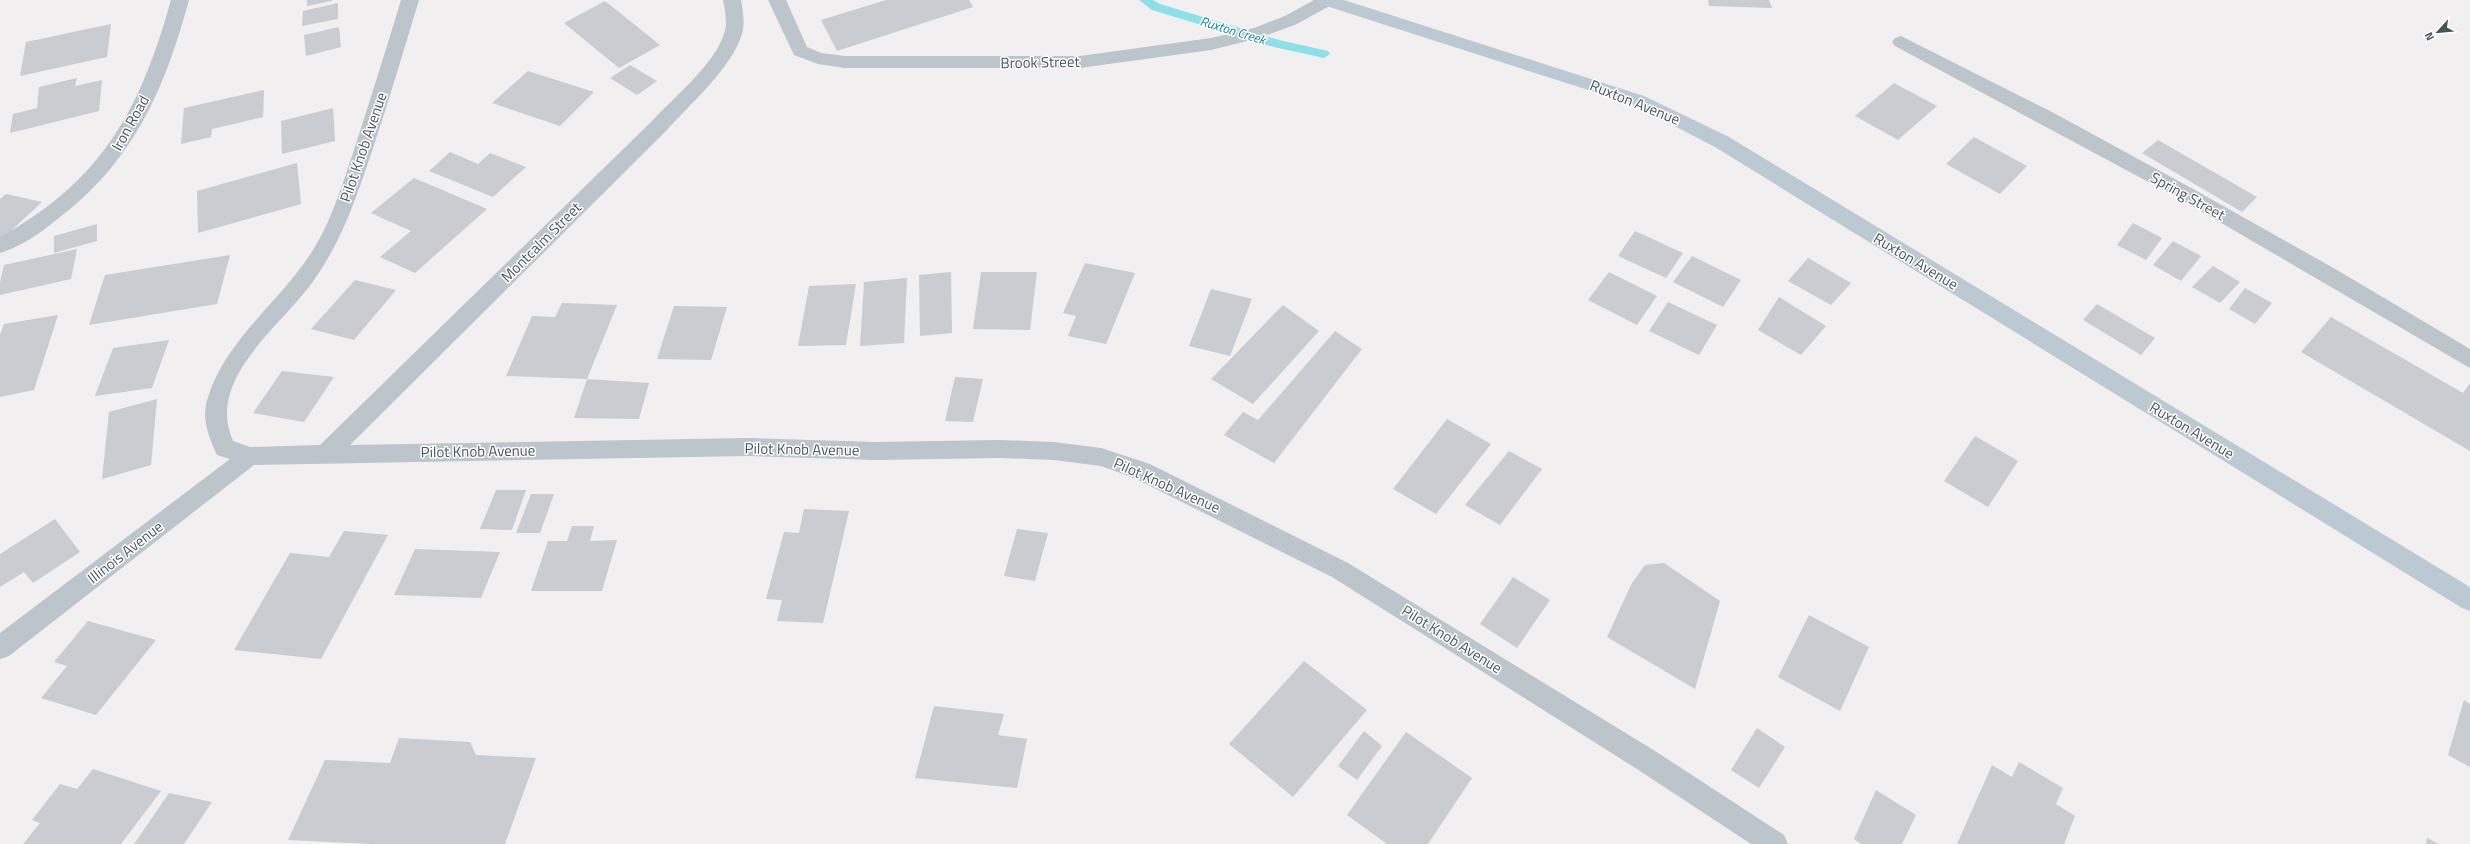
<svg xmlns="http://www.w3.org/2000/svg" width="2470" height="844" font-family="'Titillium Web',sans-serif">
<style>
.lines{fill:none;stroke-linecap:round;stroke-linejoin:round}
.stream{fill:#8edfe8;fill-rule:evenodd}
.building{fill:#c9ccd1}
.street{fill:#bbc5cb;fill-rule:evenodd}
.secondary{fill:#bdc9d2;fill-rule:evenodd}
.labels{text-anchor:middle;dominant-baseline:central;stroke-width:3;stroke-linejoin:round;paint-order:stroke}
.far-water-label{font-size:13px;font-style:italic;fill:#12818d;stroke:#fff}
.street-label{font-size:15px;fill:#48545b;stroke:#fff}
</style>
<rect width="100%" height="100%" fill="#f1efef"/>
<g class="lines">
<path class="stream" d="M1139,0H1153L1160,4L1279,40L1328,51L1330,54L1324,58L1274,47L1152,10Z"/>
</g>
<path class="building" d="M307,0H332V1L307,6Z
M886,0H969L973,7L837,51L821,20Z
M1708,0H1769L1772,8L1709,6Z
M605,1L660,45L619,68L564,23Z
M338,3V19L302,26L303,11Z
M111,24L107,57L20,76L26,42Z
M339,27L341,47L306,56L304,35Z
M630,65L657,81L637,95L610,78Z
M528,71L594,92L560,126L492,103Z
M77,78L75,86L102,80L99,111L10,133L13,114L37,108L39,87Z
M1894,83L1937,106L1898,140L1855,116Z
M264,90L263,117L212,129L211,137L181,144L184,108Z
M333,108L335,141L282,154L281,121Z
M1974,137L2027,166L2000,194L1946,164Z
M2158,140L2257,197L2242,212L2142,153Z
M450,152L478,164L490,153L526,167L493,197L429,171Z
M297,163L301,204L198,233L197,191Z
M414,178L487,209L415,273L380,257L411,231L371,213Z
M6,194L42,202L0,241V199Z
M2133,223L2162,238L2146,260L2117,245Z
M97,224V241L54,253V236Z
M1635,231L1683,253L1666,278L1618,256Z
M2173,241L2201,256L2181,281L2153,265Z
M77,249L71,279L0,295V282L4,265Z
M230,255L217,304L89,325L105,275Z
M1692,256L1741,280L1723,307L1673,282Z
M1808,258L1851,283L1831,305L1788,281Z
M1085,263L1135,273L1106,344L1068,336L1076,316L1063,313Z
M2213,266L2240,282L2220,303L2192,287Z
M951,272L952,333L920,336L919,275Z
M981,272H1037L1030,330L973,329Z
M1609,272L1657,296L1637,325L1588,300Z
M907,278L904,343L860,346L864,282Z
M355,280L396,290L354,340L311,329Z
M856,284L846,345L798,346L809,286Z
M2245,288L2272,303L2255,324L2229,309Z
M1211,289L1252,299L1230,356L1189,346Z
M1779,297L1826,326L1801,355L1758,330Z
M1668,302L1717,325L1699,355L1649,331Z
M562,303L617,305L587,379L506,376L532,316L555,317Z
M2097,304L2155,338L2141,355L2083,320Z
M1283,305L1319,331L1253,404L1211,379Z
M674,306L727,307L711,360L657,359Z
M58,315L34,390L0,397V335L4,324Z
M2331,317L2463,393L2470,383V451L2301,352Z
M1335,331L1362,349L1274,463L1224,435L1243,412L1258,420Z
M169,340L152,388L95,396L113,348Z
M282,371L334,377L304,422L253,413Z
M955,377L983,379L973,422L945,421Z
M587,379L649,383L639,419L574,418Z
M157,399L151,465L102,479L109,412Z
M1447,419L1491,444L1436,514L1393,489Z
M1975,436L2018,461L1988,507L1944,481Z
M1509,451L1542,469L1500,525L1465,505Z
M496,490H526L512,530L480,529Z
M531,494H554L540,533H516Z
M804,509L849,511L823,623L777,621L782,600L766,599L784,532L799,533Z
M55,519L80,552L33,583L24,572L0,587V554Z
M572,526H594L590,541L617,540L602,591H531L548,541H567Z
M1017,529L1048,533L1035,581L1004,576Z
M344,531L388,535L321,659L234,650L290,553L329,557Z
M415,549L500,552L481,598L394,595Z
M1664,563L1720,601L1695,689L1607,637L1632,583L1645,565Z
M1513,577L1550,600L1517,648L1480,624Z
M1809,615L1869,647L1840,711L1778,677Z
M88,621L156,640L96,715L41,698L67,666L54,662Z
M1304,661L1367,710L1293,797L1229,744Z
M2464,700L2470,704V767L2448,755Z
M934,706L1004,714L998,735L1027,739L1017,788L915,778Z
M1757,728L1785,747L1759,788L1731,770Z
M1364,731L1382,746L1357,780L1338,766Z
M1406,732L1472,778L1428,844H1387L1347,815Z
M399,738L470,742L476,755L536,758L505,844H371L288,840L325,760L390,763Z
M2019,762L2063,788L2056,804L2075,816L2064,844H1957L1992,765L2012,777Z
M93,769L161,791L121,844H23L40,823L32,820L60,784L77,789Z
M1876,790L1916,815L1902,844H1861L1854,839Z
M169,793L212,802L184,844H134Z
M2427,838L2439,844H2426Z"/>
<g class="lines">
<path class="street" d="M171,0H189C164,91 133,163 55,221C39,234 20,247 0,253V237C103,180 140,110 171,0Z
M401,0H419C404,49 390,97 374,145C358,193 343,239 314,280C283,325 205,378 233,441L250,447L320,445L652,121C674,97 714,65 724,34C728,23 725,11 723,0H741C743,11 745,23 742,34C731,69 690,104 666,131L350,445L748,438L876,442L999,440L1054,442L1101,448L1150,464L1348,563L1655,751L1784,835L1788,844H1751L1637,769L1332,577L1134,478L1101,466L1054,460L999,458L876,460L748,456L254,465L9,656L0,659V633L230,459L217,455C208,436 201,417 208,397C228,335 284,300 316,245C333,216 343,182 354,150C370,100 386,50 401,0Z
M768,0H786L807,47L821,53L845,56H1080L1211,38L1254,28L1285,16L1314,0H1336L1333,4L1297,24L1259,38L1211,50L1080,68H845L818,64L794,55Z
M1901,36L2052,112L2195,190L2337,270L2470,349V368L2182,200L1895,46L1892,42L1895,38Z"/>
<path class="secondary" d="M1317,0H1344L1644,96L1729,137L2470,587V611L2462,608L1715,147L1632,104L1320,4Z"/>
</g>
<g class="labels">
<g class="far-water-label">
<text transform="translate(1233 30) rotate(17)">Ruxton Creek</text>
</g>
<g class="street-label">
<text transform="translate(1040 62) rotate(-1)">Brook Street</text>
<text transform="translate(1635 102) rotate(22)">Ruxton Avenue</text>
<text transform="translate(130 123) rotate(-61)">Iron Road</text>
<text transform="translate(363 147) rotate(-71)">Pilot Knob Avenue</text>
<text transform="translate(2188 196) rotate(29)">Spring Street</text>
<text transform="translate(541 242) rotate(-45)">Montcalm Street</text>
<text transform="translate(1916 261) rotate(31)">Ruxton Avenue</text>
<text transform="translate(2192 430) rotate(31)">Ruxton Avenue</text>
<text transform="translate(802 449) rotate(1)">Pilot Knob Avenue</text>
<text transform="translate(478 451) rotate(-1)">Pilot Knob Avenue</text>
<text transform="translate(1167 485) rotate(24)">Pilot Knob Avenue</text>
<text transform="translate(125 552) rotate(-38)">Illinois Avenue</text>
<text transform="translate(1452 639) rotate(32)">Pilot Knob Avenue</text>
</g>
</g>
<g transform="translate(2438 32) rotate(243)" stroke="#ffffff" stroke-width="3" paint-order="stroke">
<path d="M0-3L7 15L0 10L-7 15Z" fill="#48545b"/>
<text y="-6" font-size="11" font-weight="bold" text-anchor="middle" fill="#48545b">N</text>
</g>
</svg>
